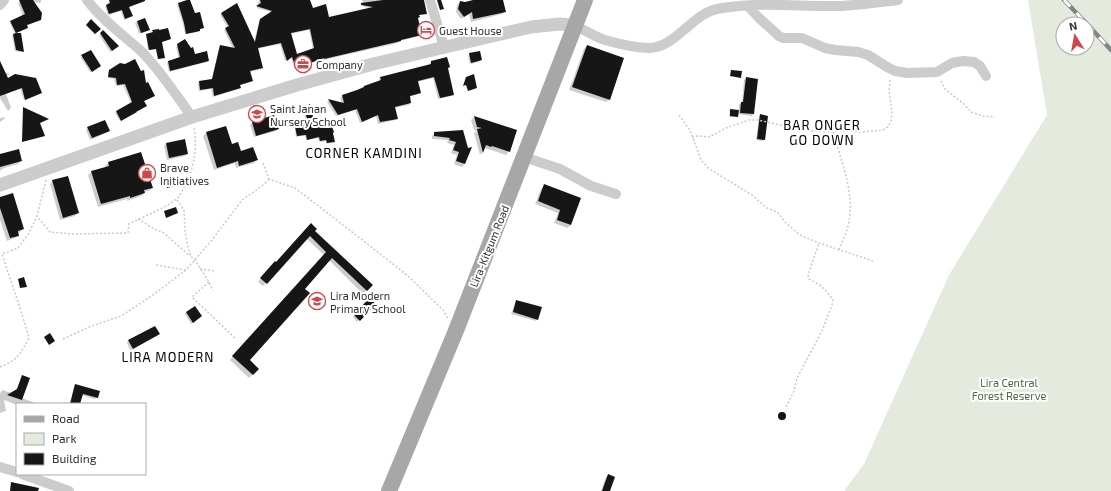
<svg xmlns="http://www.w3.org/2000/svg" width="1111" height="491" font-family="'Exo 2',sans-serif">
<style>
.park{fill:#e4eade;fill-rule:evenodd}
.shadow{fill:#0003;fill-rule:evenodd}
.building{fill:#161616;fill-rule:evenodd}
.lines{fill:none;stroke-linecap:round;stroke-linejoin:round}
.path{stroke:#c9c9c9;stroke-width:1.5;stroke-dasharray:2 2;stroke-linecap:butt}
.minor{stroke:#ccc;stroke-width:10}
.tertiary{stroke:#ccc;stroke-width:13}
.primary{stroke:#a7a7a7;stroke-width:16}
.rail-casing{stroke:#848484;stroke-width:4.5}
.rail{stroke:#fff;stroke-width:3;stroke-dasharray:9;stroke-linecap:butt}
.labels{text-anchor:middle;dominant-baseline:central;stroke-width:4;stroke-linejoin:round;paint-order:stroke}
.poi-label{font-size:11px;fill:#2f2f2f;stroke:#fff;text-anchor:start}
.street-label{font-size:11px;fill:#2f2f2f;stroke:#fff}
.park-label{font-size:11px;fill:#516641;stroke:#fff}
.quarter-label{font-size:13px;letter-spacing:1px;fill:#000;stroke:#fff}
</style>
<rect width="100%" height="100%" fill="#fff"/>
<path class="park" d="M1028,0H1111V491H844L864,464L949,275L1047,115ZM1063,24H1087V48H1063Z"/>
<path class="shadow" d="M23,0H41V2L40,3L33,2L40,19L38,21L26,26L25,29L15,34L10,23L23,16L18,3Z
M111,0H133L135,4L128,7L131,16L124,20L121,11L108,15L105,7Z
M259,0H309L312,9L328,18L372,8L364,7L362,0H404L417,19L421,35L419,36L400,41L398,43L323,60V59L295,69L291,58L285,61L280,44L257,49L262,68L261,69L250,72L252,81L250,82L239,85L240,87L238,89L213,97L211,89L199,91L198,84L199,82L212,80L219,48L220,46L233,49L224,30L228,28L220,15L237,4L254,42L259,21L271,12L257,8ZM309,30L313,49L296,55L290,34Z
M478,0H502L505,11L502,14L471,22L469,14L461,19L456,12L457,5L460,2L465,3Z
M178,4L194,15L203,28L202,29L199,30L198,32L185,34L183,24L177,5Z
M137,22L148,30L147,31L139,34L135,23Z
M153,31L170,39L161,42L164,58L158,59L156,49L148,50L146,36L152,33Z
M103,32L116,48L110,52L99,35Z
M14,34L22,51L21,52L15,51L12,36Z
M178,45L194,55L208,61L206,62L169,72L167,63L168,61L179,59L176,47Z
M587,46L609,99L606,102L569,90L584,49Z
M470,54L481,60L479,62L470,64L468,56Z
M82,56L98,67L90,72L81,58Z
M431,62L447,68L453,94L451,96L438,99L433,78L417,82L420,93L418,94L409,97L410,103L409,105L394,108L396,119L395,120L378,124L376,116L360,123L355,110L336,116L327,102L328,101L342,104L340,98L342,96L357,92L364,87L379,82V79L380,78L430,65L429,64Z
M110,71L146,84L152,97L143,102L146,106L144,107L120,121L115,113L131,103L123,85L116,86L114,79L108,78V72Z
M0,72L10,74L6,76L8,80L41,93L24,100L20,88L6,94L11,108L8,111L0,98Z
M746,78L753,114L752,116L737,114L736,117H729L730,111H739V104L742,103L744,80Z
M304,109L314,125L334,142H333L326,144V141L319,142L318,138L306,140L305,135L296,137L295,129L303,127L302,125L303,124L307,123L303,110Z
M760,115L764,139L763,141L756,140L759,117Z
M6,117L4,119L0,122V118Z
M474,117L501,126L509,151L506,155L488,149H487L484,148L482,153L480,155L474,133L477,131L474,130L471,120Z
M252,123L278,129L276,131L254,137L250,125Z
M225,127L231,145L240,152L256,160L254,163L236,168L235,163L214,170L203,136L206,133Z
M88,128L108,131L106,133L90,140L86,130Z
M463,131L465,163L462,167L454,164L457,155L451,153L454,145L447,143L448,140L432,139V136L435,133Z
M184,140L187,154L185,156L167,160L164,146L166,144Z
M0,154L21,161L18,164L4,168L0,171Z
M108,163L152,188L149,191L144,192V193L141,196L127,201V199L98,207L88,175L91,172L106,168L105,166Z
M53,181L78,213L75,216L60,220L50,184Z
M544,186L571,225L567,228L554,223L558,213L535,204L541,189Z
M0,198L23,229L20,232L17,233L18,235L15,238L7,241L0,220Z
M314,231L371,285L363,294L329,260L303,289L248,360L258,369L249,378L230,360L324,255L307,239L263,286L258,282L272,265L276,263Z
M369,300L374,304L357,322L353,317Z
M517,301L537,319L536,321L511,314L515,303Z
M186,312L201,316L191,324L185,314Z
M155,327L158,334L156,336L130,350L127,343L128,341Z
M22,377V398L38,404H17V405L4,400L6,411L0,413V394L2,390L12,393L16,390Z
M76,385L97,397L95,399L81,395L79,404H63L64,402L70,403L74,387Z
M778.5 417a3.5 3.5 0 1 1 7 0a3.5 3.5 0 1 1-7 0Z
M608,476L609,491H601L606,477Z"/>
<path class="building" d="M19,0H33L42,13L41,20L27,25L28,28L16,33H21L24,52L16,50L13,34L16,33L10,21L25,14Z
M109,0H145V1L129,7L133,16L125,19L122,10L109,14L106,5L110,3Z
M187,0H190L195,13L200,12L204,28L200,29V31L186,34L184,23L178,3Z
M260,0H310L313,8L326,4L329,17L373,7L361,5V3L383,0H424L427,14L419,15L420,17L418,18L422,35L401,40V41L324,59V58L296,68L292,57L287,61L281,43L258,48L263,68L250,71L253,81L240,85L241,88L214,96L213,88L200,90L199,81L212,79L220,45L235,48L225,28L229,26L221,13L237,3L255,42L260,19L272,11L256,6L261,3ZM310,29L314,48L297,54L291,33Z
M437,0H441L444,9L440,10Z
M473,0H503L506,12L473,19L472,12L464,17L458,9L460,1L465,2Z
M145,18L150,30L141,33L137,21Z
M91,19L101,29L95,34L86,25Z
M168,28L171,39L162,42L165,58L158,59L156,49L149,50L146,34L153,32L152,30L159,29V30Z
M103,30L119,46L112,51L100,33Z
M185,39L191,48L193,47L195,54L207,51L209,61L170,71L168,61L180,57L177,44Z
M587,45L624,58L610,100L572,87Z
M91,50L101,66L92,72L81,55Z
M480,51L482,60L471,63L469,53Z
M447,57L450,67L448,68L454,95L440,98L434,77L418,81L421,93L410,96L411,103L395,107L398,119L380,122L378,115L362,122L357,109L338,115L328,99L344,103L342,95L357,90L364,87V86L381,80L380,77L431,64V61Z
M135,59L141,71L144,70L146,83L148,82L155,96L144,101L147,106L136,112H137L121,121L116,111L132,102L125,84L117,85L116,78L108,77L109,70L120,63L125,64Z
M0,61L8,78L15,74L36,78L42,93L25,100L22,88L0,96Z
M731,70L742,71L741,78L730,76Z
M474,74L477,88L468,91L466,85L463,86L466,77Z
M746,77L758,79L754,114L740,113L741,102H743Z
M310,104L315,124L329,119L334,132L333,133L335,142L327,143L326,140L320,141L319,137L307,140L306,135L297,136L295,127L303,126V123L308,122L304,108Z
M23,107L49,119L40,123L45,136L22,142Z
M730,109L739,110L738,117L730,116Z
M760,114L768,116L765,140L757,139Z
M274,115L279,129L256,136L252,122Z
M474,116L517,130L510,152L492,146L491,147L486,145L483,153L477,129L482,128L477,127Z
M105,120L110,131L92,138L87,127Z
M226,126L232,144L238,142L241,151L253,147L258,160L239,166L238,161L217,168L206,132Z
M463,130L468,148L472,147L465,164L456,161L459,152L453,150L456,142L449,140L450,138L434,136V132Z
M185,139L188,154L169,158L166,143Z
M19,149L22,161L0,167V154Z
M141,152L153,188L144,190L145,193L130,198V196L101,204L91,171L109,166L108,162Z
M68,176L79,213L63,218L52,180Z
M172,179L174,186L167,188L165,182Z
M544,184L581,198L571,225L557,220L560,210L538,201Z
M13,193L24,229L18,231L19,236L10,238L0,208V197Z
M176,207L178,213L166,218L164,211Z
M311,223L317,229L315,231L373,285L367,291L332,258L305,289L310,293L250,360L259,369L253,375L232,356L326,252L310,236L267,284L260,278L275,261L276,262Z
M24,277L27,287L20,288L18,279Z
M369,298L376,304L360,321L354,315Z
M516,300L542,307L538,320L513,312Z
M195,306L202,316L193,323L186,312Z
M155,326L160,334L133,349L128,340Z
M50,333L55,341L49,345L44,337Z
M22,375L30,378L22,400L7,395L17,389Z
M75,384L100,391L98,398L83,394L80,404H70Z
M778 416a4 4 0 1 1 8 0a4 4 0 1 1-8 0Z
M608,474L615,477L610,491H602Z
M11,482L39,488L38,491H10Z"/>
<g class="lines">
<path class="path" d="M941,81L945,89L964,104L971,112L983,116L995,117
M679,115L690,130L701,160L708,168L752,195L767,208L777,212L786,223L800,235L819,243L873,261
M833,132C841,161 856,195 848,226C846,234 842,242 839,250
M692,137L698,136L709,137L726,128L749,120H758L803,130L825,132L849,131L862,132L883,130L888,127L891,121L892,112L889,90L890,80
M263,163L269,179L295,188L365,242L408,276L443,310L448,319
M46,180L37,216L50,232L72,234L128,233L129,224C144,216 162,210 175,200C178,199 179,196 181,193C193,174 198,150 194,128
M177,200L184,210L185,231L188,247L191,257L195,260L209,282L213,291
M138,219L156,230L164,233L190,256
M156,265L186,270
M200,269L215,271
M209,282L192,297L236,339
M63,339L89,327L121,316L153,295L186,270L212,240L242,200L262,186L269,179
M0,367C17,361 21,353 29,338C21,309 11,282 2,254L18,248L29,233L37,216
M786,407L794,391L797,378L822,331L832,305L833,300L831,297L826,291L820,285L809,279L808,275L819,243"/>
<path class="minor" d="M87,0C102,20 122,34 141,51C160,70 176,95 192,117
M430,0L444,47
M0,5L4,0
M748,6L758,17L779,36L783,38H802L825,48L835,50L858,52L868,55L887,67L895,71L907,73L937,72L952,63L963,61L974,62L980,66L986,76
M575,25C584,30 595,37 605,40C619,44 635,48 650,48C676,47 692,14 717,9C758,1 800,7 841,6C860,5 879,2 898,0
M524,157L560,169L591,186L616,194
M0,467L17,472
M22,474L69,491"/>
<path class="tertiary" d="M0,185L192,117L297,85L373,64L531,27L559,24L575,25"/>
<path class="primary" d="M389,491L455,333L585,0"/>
<g class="rail-casing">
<path id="rail" d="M1064,0L1087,24
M1087,24L1111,50"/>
</g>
<use href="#rail" class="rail"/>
</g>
<defs>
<g id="hotel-ring" transform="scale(0.9)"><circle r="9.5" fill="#fff" stroke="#d2454a" stroke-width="1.5"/><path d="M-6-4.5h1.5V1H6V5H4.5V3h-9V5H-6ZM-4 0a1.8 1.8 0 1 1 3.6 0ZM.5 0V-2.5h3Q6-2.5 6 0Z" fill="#d2454a"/></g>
<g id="office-ring" transform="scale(0.9)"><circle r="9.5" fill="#fff" stroke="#d2454a" stroke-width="1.5"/><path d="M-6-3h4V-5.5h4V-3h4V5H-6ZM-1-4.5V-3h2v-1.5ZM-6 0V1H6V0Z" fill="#d2454a"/></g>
<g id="school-ring" transform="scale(0.9)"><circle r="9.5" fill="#fff" stroke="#d2454a" stroke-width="1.5"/><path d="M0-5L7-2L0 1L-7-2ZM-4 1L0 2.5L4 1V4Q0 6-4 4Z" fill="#d2454a"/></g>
<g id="shop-ring" transform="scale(0.9)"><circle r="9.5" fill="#fff" stroke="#d2454a" stroke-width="1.5"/><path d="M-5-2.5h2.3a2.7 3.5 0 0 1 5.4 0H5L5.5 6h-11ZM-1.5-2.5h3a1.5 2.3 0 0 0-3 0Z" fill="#d2454a"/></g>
</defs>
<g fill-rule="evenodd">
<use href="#hotel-ring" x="426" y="30"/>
<use href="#office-ring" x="303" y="64"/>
<use href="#school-ring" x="257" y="114"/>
<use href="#shop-ring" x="147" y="173"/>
<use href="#school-ring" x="317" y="301"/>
</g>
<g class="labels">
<g class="poi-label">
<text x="439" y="30">Guest House</text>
<text x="316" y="64">Company</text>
<text x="270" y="108">Saint Janan<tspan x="270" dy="13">Nursery School</tspan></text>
<text x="160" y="167">Brave<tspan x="160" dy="13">Initiatives</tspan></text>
<text x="330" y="295">Lira Modern<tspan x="330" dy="13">Primary School</tspan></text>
</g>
<g class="street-label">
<text transform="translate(489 246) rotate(-68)">Lira-Kitgum Road</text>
</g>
<g class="park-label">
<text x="1009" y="382">Lira Central<tspan x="1009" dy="13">Forest Reserve</tspan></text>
</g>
<g class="quarter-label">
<text x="822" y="125">BAR ONGER<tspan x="822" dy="15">GO DOWN</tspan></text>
<text x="364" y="153">CORNER KAMDINI</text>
<text x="168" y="357">LIRA MODERN</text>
</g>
</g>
<rect x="16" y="403" width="130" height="72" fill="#ffffff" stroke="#acacac"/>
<rect x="24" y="416" width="20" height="6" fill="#a7a7a7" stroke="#acacac"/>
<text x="52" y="423" font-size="12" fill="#2f2f2f">Road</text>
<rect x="24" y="433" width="20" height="12" fill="#e4eade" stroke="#acacac"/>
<text x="52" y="443" font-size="12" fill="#2f2f2f">Park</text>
<rect x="24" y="453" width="20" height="12" fill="#161616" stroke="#acacac"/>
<text x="52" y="463" font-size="12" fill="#2f2f2f">Building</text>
<g transform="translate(1075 36) rotate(349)"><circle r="19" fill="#ffffff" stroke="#acacac"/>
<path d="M0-3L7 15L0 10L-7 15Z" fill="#d2454a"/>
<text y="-6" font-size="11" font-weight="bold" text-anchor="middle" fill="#2f2f2f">N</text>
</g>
</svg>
